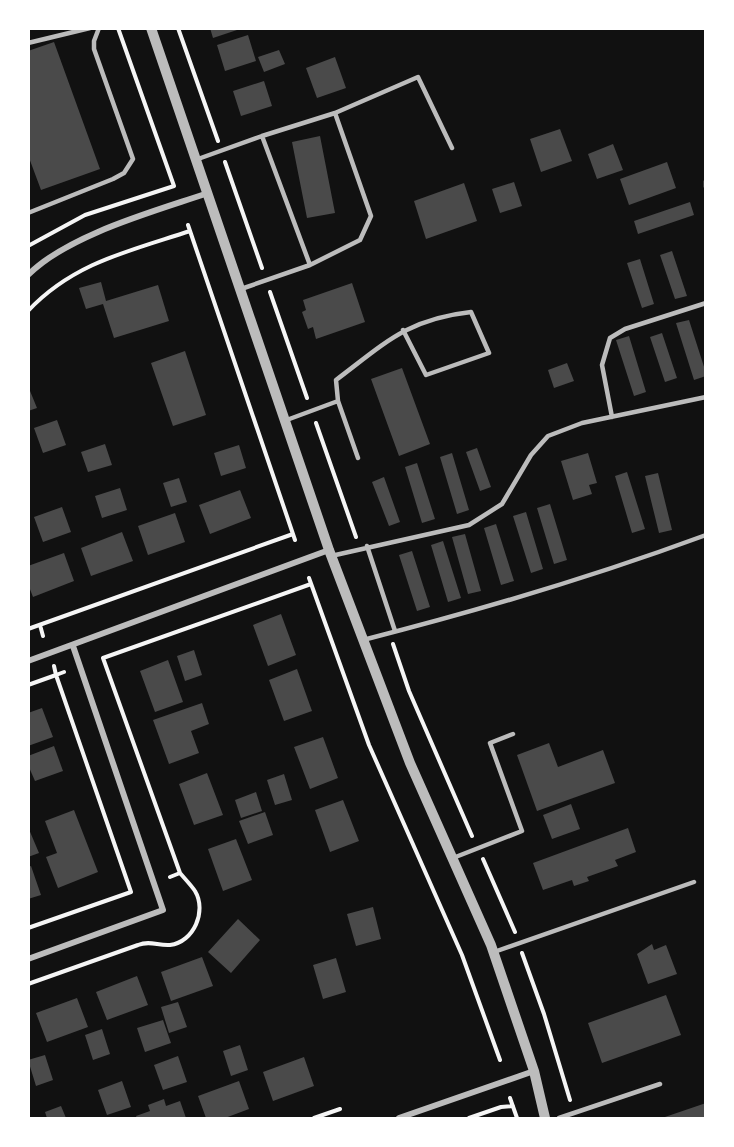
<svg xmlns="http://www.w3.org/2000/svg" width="734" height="1147" font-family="'PT Sans Narrow',sans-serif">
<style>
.building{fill:#4a4a4a}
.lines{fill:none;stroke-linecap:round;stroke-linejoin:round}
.path{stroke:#f5f5f5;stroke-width:4}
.service{stroke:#bcbcbc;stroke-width:4.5}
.minor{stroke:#bcbcbc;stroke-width:6}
.tertiary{stroke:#bcbcbc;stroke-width:10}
</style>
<rect width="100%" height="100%" fill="#111"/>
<path class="building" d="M210,28H240V29L213,38Z
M248,35L256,61L225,71L217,45Z
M54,42L100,169L41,190L28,155V51Z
M279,50L285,64L264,72L258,57Z
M335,57L346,88L317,98L306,68Z
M264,81L272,106L241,116L233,91Z
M560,129L572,161L541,172L530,139Z
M320,136L335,213L307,218L292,142Z
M613,144L623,170L597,179L588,154Z
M667,162L676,188L629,205L620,179Z
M514,182L522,206L500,213L492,189Z
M464,183L477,221L426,239L414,201Z
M690,202L694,215L638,234L634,221Z
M672,251L687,296L675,299L660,255Z
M640,259L654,304L642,308L627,263Z
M101,282L106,301L158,285L169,321L114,338L103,304L86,309L79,288Z
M352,283L365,322L316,339L313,327L308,329L302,312L306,310L303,300Z
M689,320L706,373V376L694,380L676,323Z
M662,333L677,378L665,382L650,337Z
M629,336L646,392L634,396L616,340Z
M185,351L206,415L173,426L151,363Z
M567,363L574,381L554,388L548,370Z
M402,368L430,444L399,456L371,379Z
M28,386L37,408L28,411Z
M57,420L66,445L43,453L34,428Z
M105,444L112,465L88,472L81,452Z
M239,445L246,468L221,476L214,453Z
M477,448L491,487L480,491L466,452Z
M452,453L469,510L457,514L440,457Z
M588,453L597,483L589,485L592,494L573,500L561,461Z
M417,463L435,519L422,523L405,467Z
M627,472L645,529L632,533L615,476Z
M658,473L672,530L659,533L645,476Z
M384,477L400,522L389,526L372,482Z
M179,478L187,502L171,507L163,483Z
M120,488L127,510L102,518L95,496Z
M240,490L251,518L210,534L199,505Z
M550,504L567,560L554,564L537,508Z
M62,507L71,532L43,542L34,517Z
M526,512L543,569L531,573L513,516Z
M175,513L185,542L148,555L138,526Z
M496,524L514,581L501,585L484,528Z
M122,532L133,561L91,576L81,548Z
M465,534L481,591L468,594L452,537Z
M443,541L461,598L448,602L431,545Z
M412,551L430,607L417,611L399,555Z
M64,553L74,581L33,597L28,584V566Z
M281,614L296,655L268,666L253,625Z
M194,650L202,675L185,681L177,656Z
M168,660L183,702L155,712L140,671Z
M297,669L312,711L284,721L269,680Z
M202,703L209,724L191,731L199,753L169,764L153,720Z
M42,708L53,737L28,746V713Z
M323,737L338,778L310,789L294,747Z
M549,743L558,767L603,750L615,783L537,811L517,755Z
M54,746L63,771L35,781L28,765V756Z
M207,773L223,815L194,825L179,784Z
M284,774L292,800L275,805L267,780Z
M256,792L262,811L241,818L235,800Z
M343,800L359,841L330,852L315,810Z
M571,804L580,829L552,839L543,815Z
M74,810L98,872L58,888L46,857L57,853L45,821Z
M265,812L273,835L248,844L239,821Z
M28,827L39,853L28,857Z
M628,828L636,852L615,860L618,866L587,877L589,881L574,886L572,880L543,890L533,863Z
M236,839L252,880L223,891L208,849Z
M31,866L41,895L28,899V867Z
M373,907L381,939L356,946L347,914Z
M238,919L260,940L231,973L208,952Z
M652,944L654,950L666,945L677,974L648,984L637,954Z
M202,957L213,986L171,1001L161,972Z
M336,958L346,992L323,999L313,965Z
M137,976L148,1005L107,1020L96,992Z
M666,995L681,1035L602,1063L588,1023Z
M77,998L88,1027L47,1042L36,1013Z
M178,1002L187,1027L169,1033L161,1007Z
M163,1020L171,1043L145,1052L137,1028Z
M102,1029L110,1054L93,1060L85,1035Z
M240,1045L248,1070L231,1076L223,1051Z
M45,1055L53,1080L36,1086L28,1060Z
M178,1056L187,1082L163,1090L154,1065Z
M304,1057L314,1086L273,1101L263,1072Z
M122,1081L131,1107L107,1115L98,1090Z
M239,1081L249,1109L225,1118H206L198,1096Z
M164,1099L166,1106L180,1101L186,1118H137L136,1116L150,1111L148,1105Z
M706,1103V1118H662Z
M61,1106L66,1118H47L45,1112Z"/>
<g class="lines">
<path class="path" d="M178,28L218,141
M225,162L262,268
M188,225L295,540
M28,246L85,215L174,186L118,28
M270,292L307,398
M28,311C73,263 129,251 190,231
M316,423L356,537
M309,578L369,745L462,955L500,1060
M40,625L43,636
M28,629L293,534
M393,644L409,691L472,836
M54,666L56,675L64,672
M28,685L56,675L131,892L28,928
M483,859L515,932
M170,877L180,873
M522,953L544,1014L570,1100
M28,984C65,971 102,958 138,945C150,940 158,946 170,945C194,942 207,911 195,891C191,885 185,879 180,873L103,658L311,584
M510,1098L517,1118
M314,1118L340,1109
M469,1118L501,1107L513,1106"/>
<path class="service" d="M28,43L90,28
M262,136L335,113L418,77L452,148
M198,159L262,136L310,265L241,289
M706,181V187
M28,213L113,179L124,173L133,159L94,49V41L99,28
M310,265L360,240L371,216L335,113
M338,401L358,458
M612,417L602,365L610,338L625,329L706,303
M284,421L338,401L336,380C384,344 407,319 471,312L489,353L426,375L403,330
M367,546L395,631
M331,556L469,525L502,504L531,455L548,436L582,423L706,397
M363,640C477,611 595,576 706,535
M453,858L522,831L490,743L513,734
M494,952L694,882
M559,1118L660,1084"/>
<path class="minor" d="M28,275C68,235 152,212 205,194
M28,661L329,550
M28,959L163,910L73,646
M399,1118L534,1071"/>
<path class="tertiary" d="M151,28L329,550L410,763L491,945L534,1071L545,1118"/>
</g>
<rect width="734" height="1147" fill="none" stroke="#ffffff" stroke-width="60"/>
</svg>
